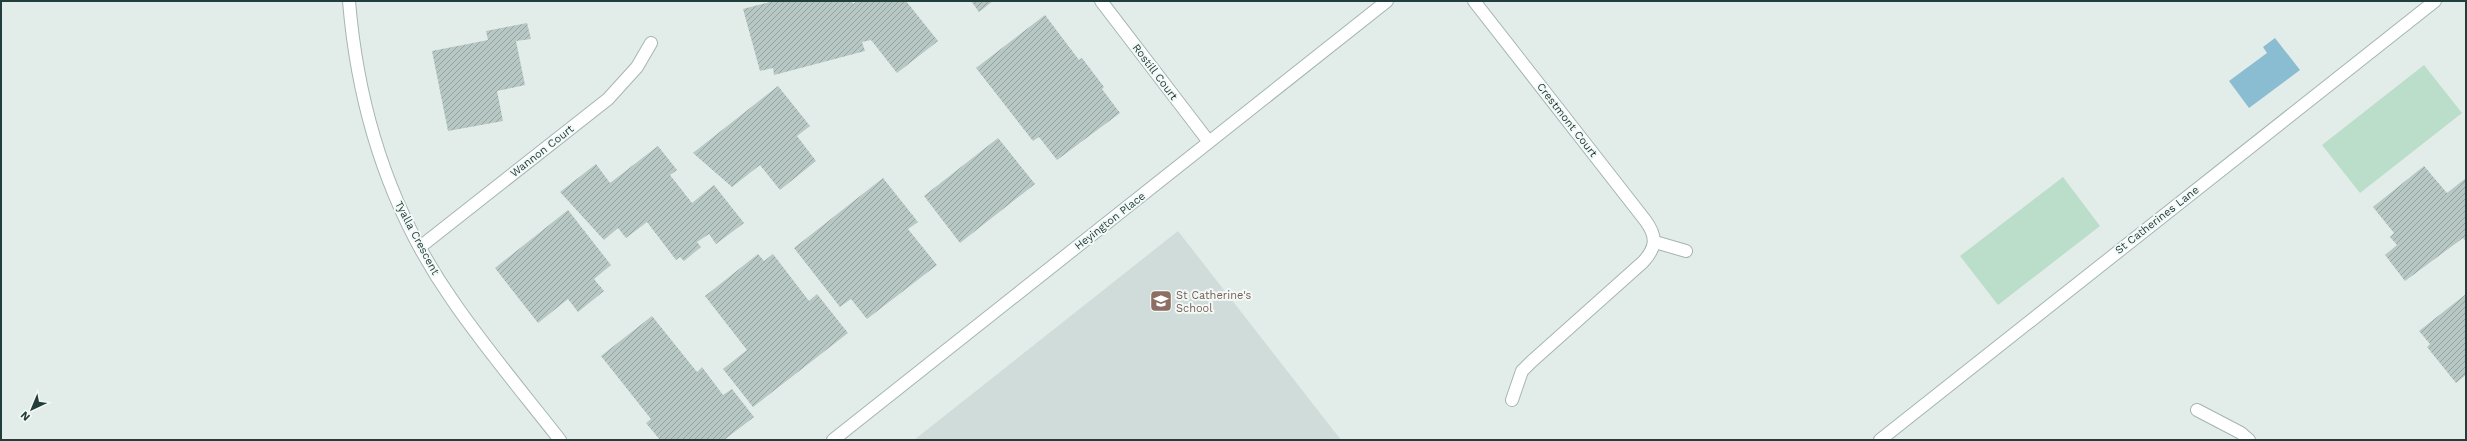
<svg xmlns="http://www.w3.org/2000/svg" width="2467" height="441" font-family="'Work Sans',sans-serif">
<style>
.built{fill:#d0dcd9}
.pitch{fill:#bbdeca}
.water{fill:#8abcd2}
.building{fill:url(#building-hatch)}
.lines{fill:none;stroke-linecap:round;stroke-linejoin:round}
.minor-casing{stroke:#a5b5b2;stroke-width:14}
.minor{stroke:#fff;stroke-width:12}
.labels{text-anchor:middle;dominant-baseline:central;stroke-width:4;stroke-linejoin:round;paint-order:stroke}
.street-label{font-size:11px;fill:#223e3b;stroke:#f3f9f7}
.education-label{font-size:11px;fill:#785e54;stroke:#f3f9f7;text-anchor:start}
</style>
<defs>
<pattern id="building-hatch" width="6" height="6" patternUnits="userSpaceOnUse"><rect width="6" height="6" fill="#b7c7c3"/><path d="M-1 1l2-2M0 6l6-6M5 7l2-2" fill="none" stroke="#94a3a0"/></pattern>
</defs>
<rect width="100%" height="100%" fill="#e2edea"/>
<path class="built" d="M1178,231L1341,440H914Z"/>
<path class="pitch" d="M2424,65L2462,113L2360,193L2322,145Z
M2063,177L2100,226L1998,305L1960,256Z"/>
<path class="water" d="M2275,38L2300,70L2249,108L2229,81L2267,53L2263,47Z"/>
<path class="building" d="M774,1H852L853,4L857,1H906L938,41L897,73L871,40L862,42L865,51L774,75L773,68L760,71L743,9Z
M971,1H993L979,12Z
M1045,15L1079,60L1082,58L1104,87L1102,89L1120,113L1057,160L1039,137L1033,141L976,68Z
M527,23L531,39L516,41L525,85L497,91L503,121L448,131L432,51L488,40L486,31Z
M778,86L810,126L797,136L816,161L780,190L760,165L732,187L693,153Z
M998,138L1035,184L960,243L924,196Z
M658,146L677,170L670,175L692,203L714,185L744,223L716,244L709,234L697,242L701,247L684,261L680,257L676,260L647,222L626,238L618,228L604,240L560,192L596,164L610,183Z
M2424,166L2447,193L2466,178V242L2463,238L2405,281L2385,255L2397,245L2390,237L2394,233L2373,207Z
M883,178L918,222L908,229L937,265L867,319L851,299L840,307L794,248Z
M568,210L611,265L594,279L604,291L578,312L568,299L538,323L495,268Z
M758,254L764,261L773,254L809,301L817,294L848,333L753,407L723,369L747,350L705,296Z
M2466,294V375L2456,383L2427,347L2430,344L2419,331Z
M652,316L697,372L702,367L723,395L732,389L754,417L724,440H660L646,423L651,419L601,356Z"/>
<g class="lines">
<g class="minor-casing">
<path id="minor" d="M349,1C358,110 389,210 453,301C486,349 524,394 560,440
M1101,1L1209,142
M1474,1L1645,220C1657,236 1657,247 1643,262L1531,362L1522,371L1512,400
M1655,242L1686,251
M420,247L608,99L637,67L651,43
M2197,410L2241,433L2249,440
M833,440L1387,1
M1880,440L2435,1"/>
</g>
<use href="#minor" class="minor"/>
</g>
<defs>
<g id="school-square" transform="scale(1.15)"><rect x="-9" y="-9" width="18" height="18" rx="4" fill="#8d6e63" stroke="#f3f9f7"/><path d="M0-5L7-2L0 1L-7-2ZM-4 1L0 2.5L4 1V4Q0 6-4 4Z" fill="#fff"/></g>
</defs>
<g fill-rule="evenodd">
<use href="#school-square" x="1161" y="301"/>
</g>
<g class="labels">
<g class="street-label">
<text transform="translate(1155 72) rotate(53)">Rostill Court</text>
<text transform="translate(1567 120) rotate(52)">Crestmont Court</text>
<text transform="translate(542 151) rotate(-38)">Wannon Court</text>
<text transform="translate(2157 220) rotate(-38)">St Catherines Lane</text>
<text transform="translate(1110 221) rotate(-38)">Heyington Place</text>
<text transform="translate(417 238) rotate(62)">Tyalla Crescent</text>
</g>
<g class="education-label">
<text x="1176" y="295">St Catherine's<tspan x="1176" dy="13">School</tspan></text>
</g>
</g>
<rect width="2467" height="441" fill="none" stroke="#223e3b" stroke-width="4"/>
<g transform="translate(32 409) rotate(224)" stroke="#f3f9f7" stroke-width="3" paint-order="stroke">
<path d="M0-3L7 15L0 10L-7 15Z" fill="#223e3b"/>
<text y="-6" font-size="11" font-weight="bold" text-anchor="middle" fill="#223e3b">N</text>
</g>
</svg>
